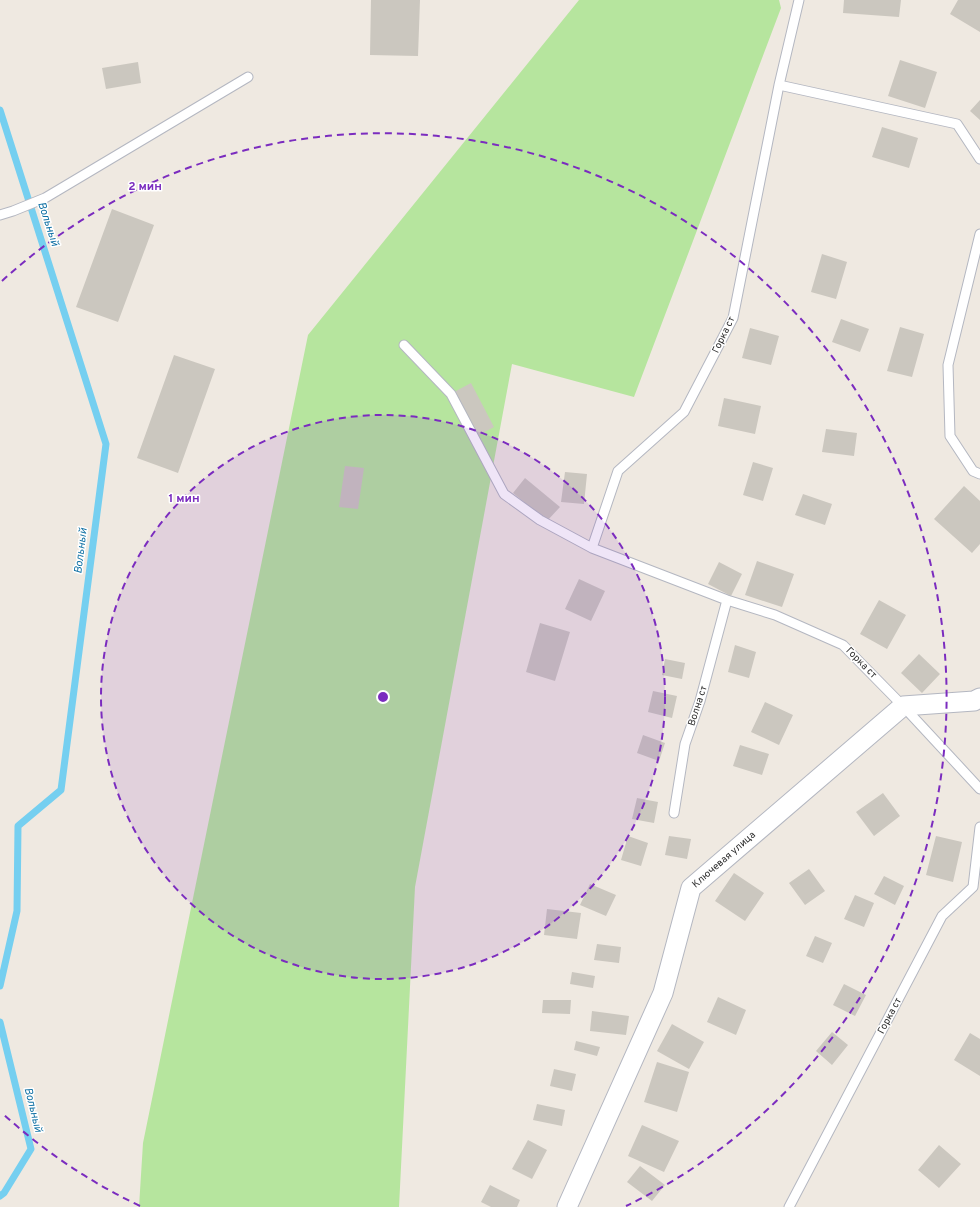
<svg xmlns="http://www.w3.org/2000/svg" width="980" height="1207" font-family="Overpass,sans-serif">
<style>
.green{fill:#b6e59e}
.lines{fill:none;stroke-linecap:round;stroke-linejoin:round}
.stream{stroke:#75cff0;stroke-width:7}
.building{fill:#cbc7bf}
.lane-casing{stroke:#b4b7c1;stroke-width:11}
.street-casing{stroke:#b4b7c1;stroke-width:21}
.lane{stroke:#fff;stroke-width:9}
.street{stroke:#fff;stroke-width:19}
.ring{fill:none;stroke:#7b2cbf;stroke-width:2;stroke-dasharray:7 5}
.labels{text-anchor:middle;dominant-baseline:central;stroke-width:3;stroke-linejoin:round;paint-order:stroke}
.street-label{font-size:10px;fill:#2e2e2e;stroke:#fff}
.water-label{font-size:11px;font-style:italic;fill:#0d6fa3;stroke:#fff}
.centre{fill:#7b2cbf;stroke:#fff;stroke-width:2}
.ring-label{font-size:12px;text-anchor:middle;font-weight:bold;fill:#7b2cbf;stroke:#fff;stroke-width:3;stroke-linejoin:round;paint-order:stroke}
</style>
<rect width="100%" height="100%" fill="#efe9e1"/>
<path class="green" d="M579,0H779L781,8L634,397L512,364L415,887L399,1207H139L143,1143L308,335Z"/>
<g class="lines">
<path class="stream" d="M0,110L106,444L61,790L18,826L17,911L0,986
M0,1022L31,1149L4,1193L0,1196"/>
</g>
<path class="building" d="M371,0H420L418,56L370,55Z
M844,0H901L899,17L843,13Z
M958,0H980V32L950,14Z
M900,60L937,72L925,108L888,96Z
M138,62L141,83L106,89L102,68Z
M980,100V120L970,111Z
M882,127L918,138L909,168L872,157Z
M112,209L154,225L118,322L76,307Z
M822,254L847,262L836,299L811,292Z
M841,319L869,329L860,352L832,342Z
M900,327L924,334L912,377L887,371Z
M750,328L779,336L771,365L742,358Z
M174,355L215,369L178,473L137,458Z
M471,383L494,427L477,436L454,392Z
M724,398L761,406L755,434L718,426Z
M826,429L857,433L854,456L822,452Z
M753,462L773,468L763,501L743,495Z
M345,466L364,468L358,509L339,507Z
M565,472L587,474L584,504L561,502Z
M525,478L560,507L547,521L513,493Z
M964,486L980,501V544L972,553L934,519Z
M803,494L832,504L825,525L795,515Z
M757,561L794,574L782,607L745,595Z
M719,562L742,574L731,596L708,584Z
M579,579L605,591L591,621L565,609Z
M879,600L906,615L887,649L860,634Z
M540,623L570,632L555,681L526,672Z
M735,645L756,652L749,678L728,672Z
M919,654L940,674L922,693L901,673Z
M665,659L685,663L682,679L662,675Z
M653,691L677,696L672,718L648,712Z
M765,702L793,715L779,745L751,732Z
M643,735L665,743L659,761L637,753Z
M740,745L769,754L762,775L733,766Z
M883,793L900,816L874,836L856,812Z
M637,798L658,802L654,823L632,819Z
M628,836L648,843L641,866L621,860Z
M669,836L691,839L687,859L665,855Z
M936,836L962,842L953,882L926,875Z
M809,869L825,891L805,905L789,883Z
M734,873L764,893L745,921L715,901Z
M884,876L904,886L895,905L874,894Z
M590,884L616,895L606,916L580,905Z
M855,895L874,903L864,927L844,919Z
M547,909L581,913L577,939L544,935Z
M815,936L832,943L823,963L806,956Z
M597,944L621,947L619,963L594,960Z
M572,972L595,976L593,988L570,984Z
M844,984L866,995L855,1016L833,1005Z
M718,997L746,1010L736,1035L707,1022Z
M543,1000H571L570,1014L542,1013Z
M592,1011L629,1016L626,1035L590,1031Z
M672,1024L704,1042L689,1069L657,1051Z
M832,1032L848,1045L832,1065L816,1051Z
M970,1033L980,1039V1076L954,1060Z
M576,1041L600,1047L597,1056L574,1050Z
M657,1062L689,1072L677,1112L644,1102Z
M554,1069L576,1074L572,1091L550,1086Z
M537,1104L565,1110L562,1126L533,1120Z
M642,1125L679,1141L664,1172L628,1156Z
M528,1140L547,1150L532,1179L512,1169Z
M939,1145L961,1164L939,1188L918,1170Z
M640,1166L665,1185L652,1201L627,1182Z
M490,1185L520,1200L517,1207H491L481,1202Z"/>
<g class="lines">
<g class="lane-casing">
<path id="lane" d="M779,85L957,124L980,159
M0,215L13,211L45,198L248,77
M980,234L948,365L950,436L973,471L980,474
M404,345L451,394L504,494L540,520L592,548L727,600L775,615L843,645L903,706L980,789
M592,548L618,471L684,412L733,318L779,85L799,0
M674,813L685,744L700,701L727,600
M789,1207L942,916L973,887L980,827"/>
</g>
<g class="street-casing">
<path id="street" d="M567,1207L663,993L691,888L903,706L974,701L980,698"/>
</g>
<use href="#lane" class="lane"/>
<use href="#street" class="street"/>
</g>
<circle cx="383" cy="697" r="282" fill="#7b2cbf" fill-opacity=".12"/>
<g class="ring">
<circle cx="383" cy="697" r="282"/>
<path d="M140 1206A564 564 0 0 1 2 1113M2 281A564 564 0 1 1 626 1206"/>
</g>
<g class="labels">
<g class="street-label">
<text transform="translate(724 335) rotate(-64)">Горка ст</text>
<text transform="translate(861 663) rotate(45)">Горка ст</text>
<text transform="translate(698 706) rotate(-72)">Волна ст</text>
<text transform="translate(724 860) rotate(-41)">Ключевая улица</text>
<text transform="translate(890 1016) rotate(-62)">Горка ст</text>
</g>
<g class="water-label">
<text transform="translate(48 224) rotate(72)">Вольный</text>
<text transform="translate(81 551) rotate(-83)">Вольный</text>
<text transform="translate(33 1110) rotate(76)">Вольный</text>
</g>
</g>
<circle cx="383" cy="697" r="6" class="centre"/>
<g class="ring-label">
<text x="145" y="190">2 мин</text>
<text x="184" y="502">1 мин</text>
</g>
</svg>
